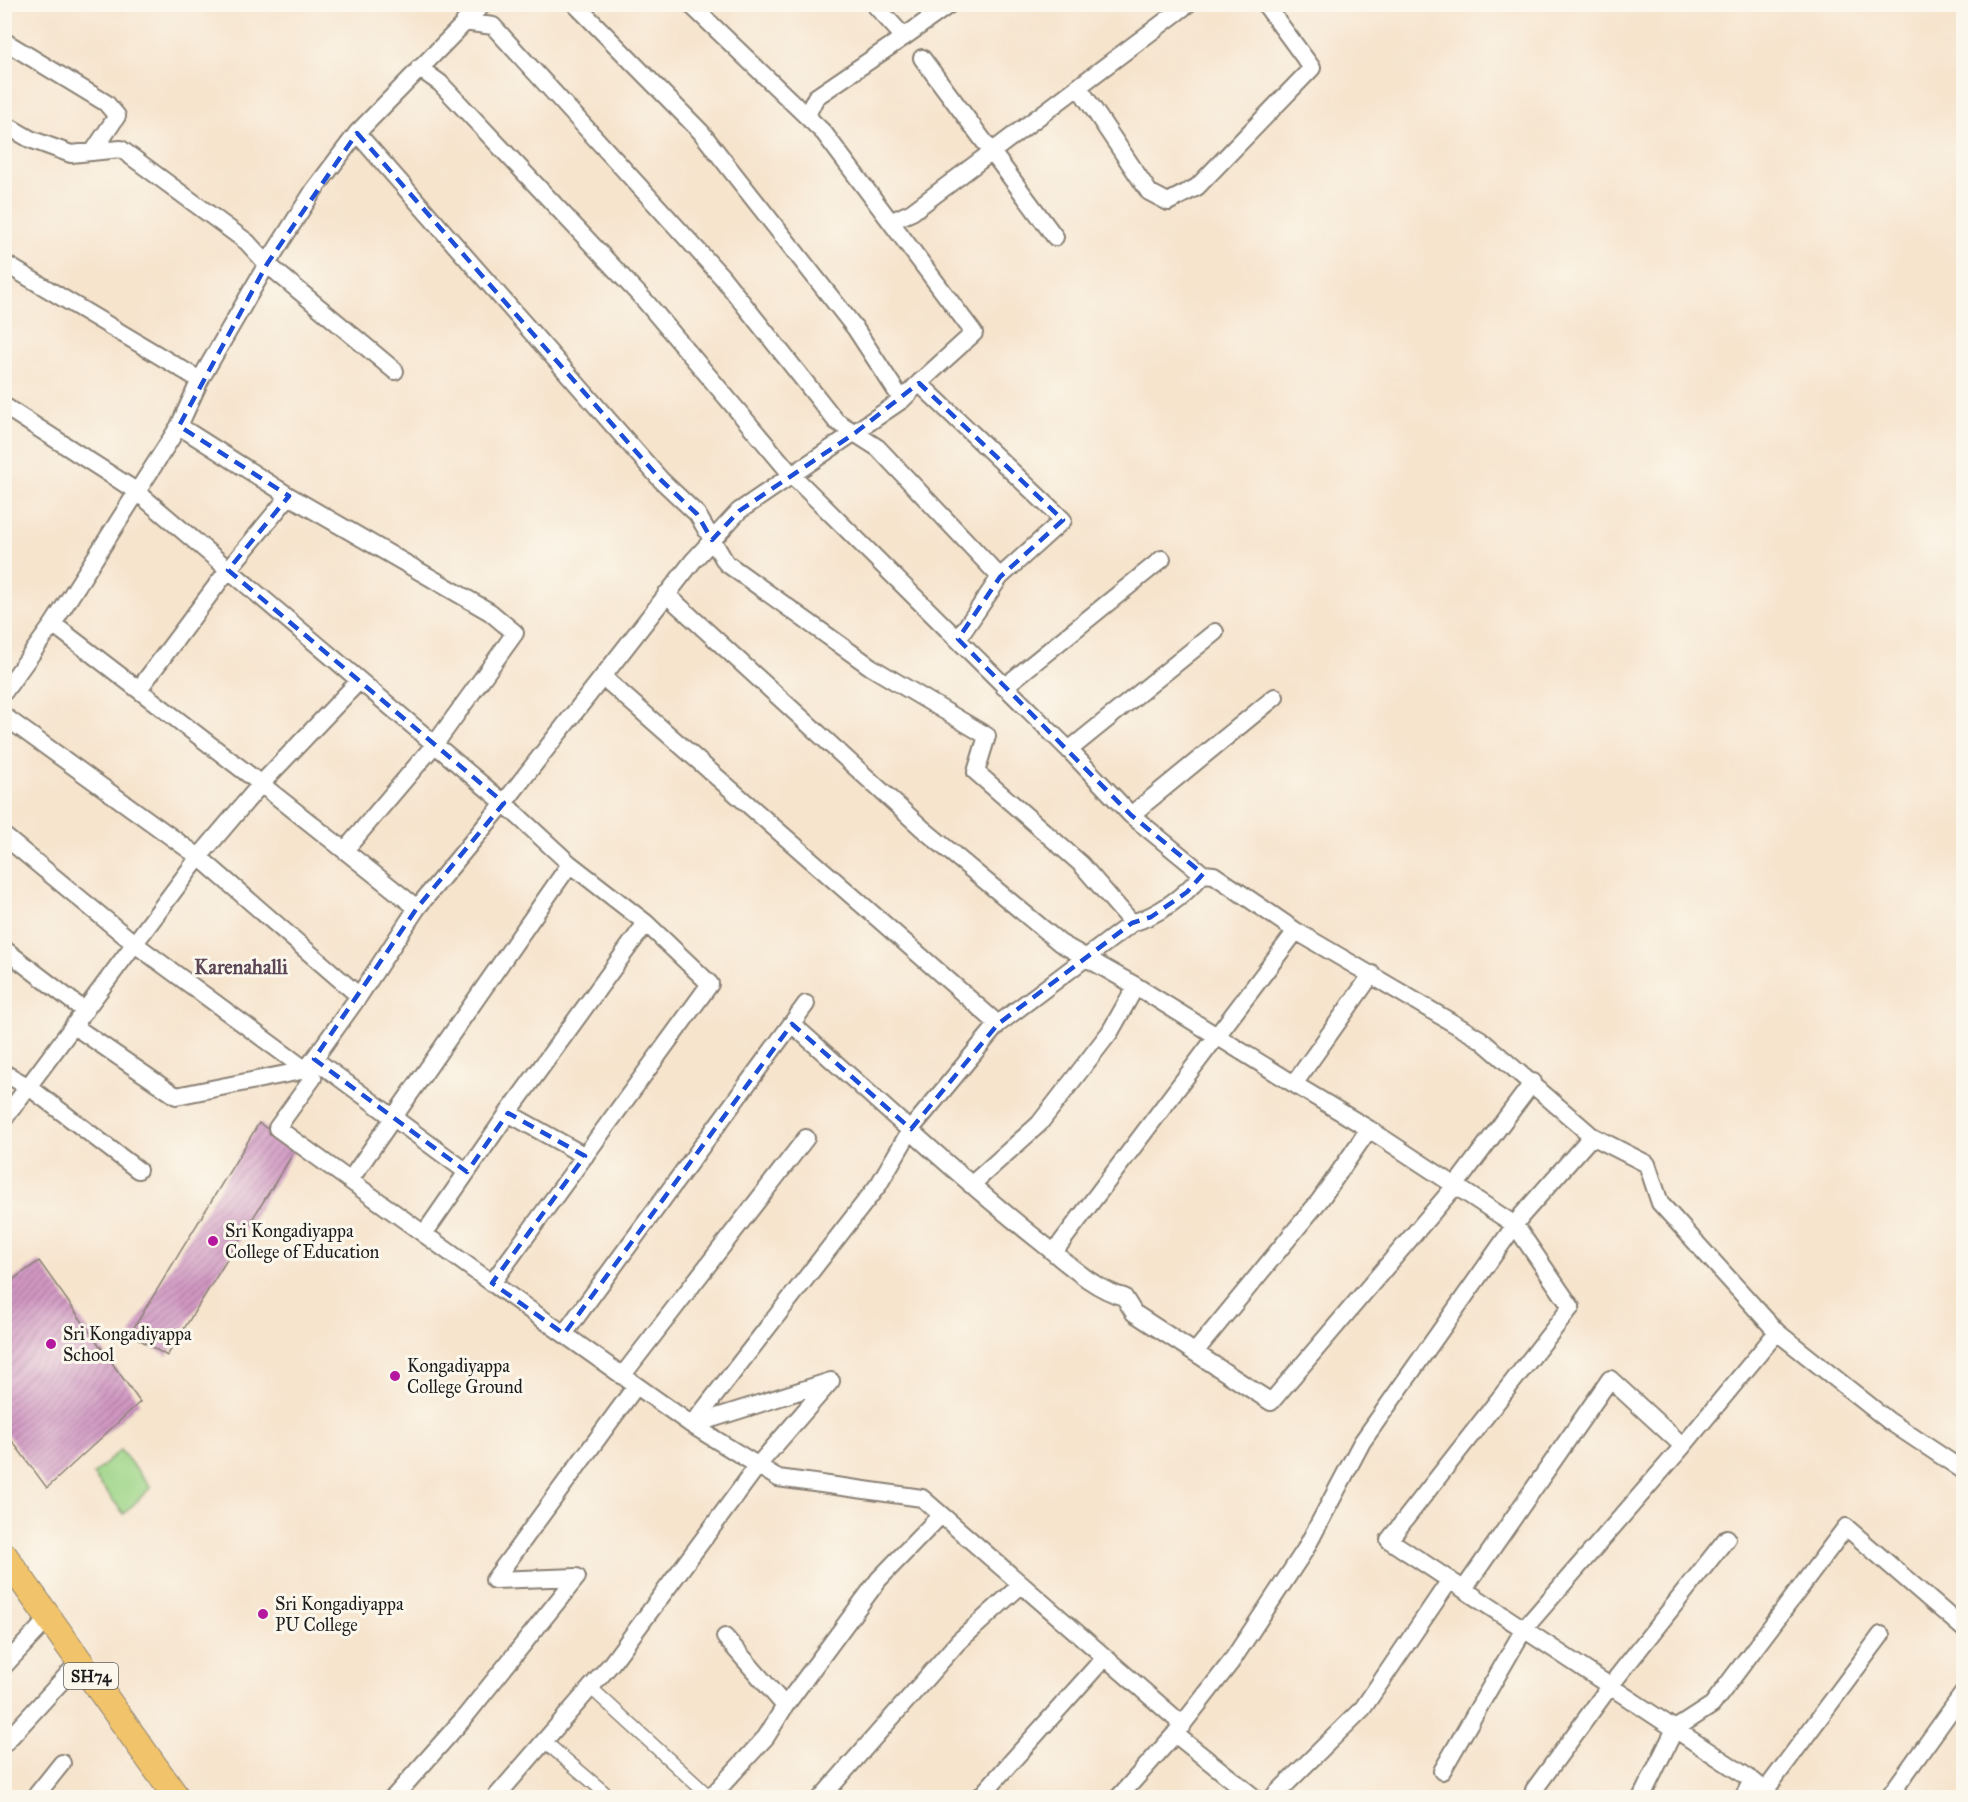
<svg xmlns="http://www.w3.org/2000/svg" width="1968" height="1802" font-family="'IM FELL Great Primer',serif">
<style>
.park{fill:#9cd486;stroke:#5c7851;stroke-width:1.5}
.building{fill:url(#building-hatch)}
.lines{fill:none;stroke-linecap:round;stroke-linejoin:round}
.pedestrian-casing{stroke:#898074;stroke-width:15}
.minor-casing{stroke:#898074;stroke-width:20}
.primary-casing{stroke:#898074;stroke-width:28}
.pedestrian{stroke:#fff;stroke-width:12}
.minor{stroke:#fff;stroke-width:16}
.primary{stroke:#f1c36a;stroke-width:26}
.marked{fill:none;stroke:#1d4ed8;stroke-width:4.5;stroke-dasharray:12 8;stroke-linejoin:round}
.poi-dot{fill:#b5179e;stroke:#fbf7ec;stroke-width:2}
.labels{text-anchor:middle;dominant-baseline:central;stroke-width:6;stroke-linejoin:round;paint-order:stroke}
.shield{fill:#fbf7ec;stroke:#5f5e5a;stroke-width:1.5}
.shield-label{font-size:16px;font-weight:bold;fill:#1c1c1c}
.poi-label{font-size:18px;fill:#1c1c1c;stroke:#fbf7ec;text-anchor:start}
.neighbourhood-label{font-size:20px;font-weight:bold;fill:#5b4756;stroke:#fbf7ec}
</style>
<defs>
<pattern id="building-hatch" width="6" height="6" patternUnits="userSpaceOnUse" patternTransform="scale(1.5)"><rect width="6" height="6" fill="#d097c2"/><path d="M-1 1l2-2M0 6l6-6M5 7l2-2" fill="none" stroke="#a87a9d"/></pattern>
</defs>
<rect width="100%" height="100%" fill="#fbf7ec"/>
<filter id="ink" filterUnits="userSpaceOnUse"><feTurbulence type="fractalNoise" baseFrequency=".0167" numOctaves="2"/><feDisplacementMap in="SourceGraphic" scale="12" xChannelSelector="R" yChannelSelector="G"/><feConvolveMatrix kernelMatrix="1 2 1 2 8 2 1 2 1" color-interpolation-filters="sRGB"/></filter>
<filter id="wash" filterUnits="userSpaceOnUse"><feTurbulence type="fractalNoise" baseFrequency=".008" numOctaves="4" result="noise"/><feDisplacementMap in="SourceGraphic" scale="24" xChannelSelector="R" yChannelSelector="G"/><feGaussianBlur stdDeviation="1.35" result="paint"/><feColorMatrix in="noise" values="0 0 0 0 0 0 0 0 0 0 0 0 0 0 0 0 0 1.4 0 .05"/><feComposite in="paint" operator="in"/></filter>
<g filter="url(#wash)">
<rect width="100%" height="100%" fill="#f6e4cd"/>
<path class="park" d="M120,1450L151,1487L124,1514L93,1475Z"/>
<g id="blocks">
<path class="building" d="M259,1123L296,1149L167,1356L130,1334Z
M39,1261L140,1402L47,1488L4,1430V1286Z"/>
</g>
</g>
<g filter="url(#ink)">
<use href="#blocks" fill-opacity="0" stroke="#898074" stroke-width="1.5"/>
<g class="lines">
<g class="pedestrian-casing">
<path id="pedestrian" d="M590,1687L710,1797
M544,1741L611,1798"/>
</g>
<g class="minor-casing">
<path id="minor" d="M575,4L701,132L855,328L902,400L919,383
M690,4L824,133L974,333L919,383L1063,520L1000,577L958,639
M464,22L493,26L722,277L836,421L878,448L1000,577
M904,37L950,4
M4,41L106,103L117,116L93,152
M922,58L1055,237
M419,68L440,83L646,302L791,474L1069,750L1131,815
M1078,86L1149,192L1168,202L1197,187L1312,68L1265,4
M811,121L808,113L816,97L904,37L874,4
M4,124L30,139L71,154L121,149L247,242L267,264L395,371
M357,133L661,480L697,514L726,563L871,667L987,736L976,772L1081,864L1132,923
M892,221L912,212L1188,4
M4,263L200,380
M4,406L136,491L504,803L570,864L646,923L710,984L492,1283L424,1234
M179,426L289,496L490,612L515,633L435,744L345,850
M666,594L923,829L1060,943L1136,986L1294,1084
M359,681L261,784L417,908
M1004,687L1162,559
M139,689L228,570L289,496
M4,692L53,624L179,426L200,380L267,264L314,190L357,133L483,4
M1275,697L1131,815L1203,874L1214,875L1296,931L1480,1039L1592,1136L1647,1164L1660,1203L1777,1332L1889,1421L1964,1471
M4,716L199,857L359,996
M1069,750L1215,632
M4,836L135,944L306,1070L176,1096L74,1026
M646,923L508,1113L424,1234L277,1128L313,1078L306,1070L359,996L417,908L504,803L693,561L739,511L902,400
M4,949L85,1011
M1372,974L1294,1084L1369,1129L1515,1225L1571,1307L1389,1540L1752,1780L1774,1798
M792,1024C873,1096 952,1171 1037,1239C1064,1260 1091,1288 1124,1297L1134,1313L1271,1402L1455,1186L1533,1082
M998,1024L1132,923C1161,914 1183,897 1203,874
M314,1059L467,1172
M4,1073L29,1087L138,1170
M508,1113L585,1156
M4,1119L199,857L261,784L53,624
M350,1180L570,864
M971,1185L1039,1124L1110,1032L1136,986
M1054,1252L1296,931
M492,1283L692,1425L879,1184L911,1129L998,1024L604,678
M564,1334L806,1004
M1195,1352L1320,1200L1369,1129
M622,1376L806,1138
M692,1425L778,1478L922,1498L1183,1725
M692,1425L831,1381
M1464,1589L1610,1379L1683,1446
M4,1666L49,1618
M785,1706L879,1579L941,1515
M1175,1734L1255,1798
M4,1744L80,1661
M1442,1771L1524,1629L1683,1446L1777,1332
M1534,1790L1610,1686L1727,1538
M1765,1791L1881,1635
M34,1798L62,1763
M393,1798L464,1718L577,1577L494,1580L636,1386
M495,1798L611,1664L759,1464L831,1381
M710,1798L766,1737L785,1706L725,1637
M821,1798L958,1642L1021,1585
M979,1798L1105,1657
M1118,1798L1175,1734L1231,1662L1305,1550L1362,1442L1522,1215L1592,1136
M1272,1798L1363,1708L1450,1580
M1641,1798L1675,1729L1712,1705L1846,1527L1964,1629
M1743,1798L1752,1780
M1888,1798L1964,1692"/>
</g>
<g class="primary-casing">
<path id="primary" d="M4,1555L177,1798"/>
</g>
<use href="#pedestrian" class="pedestrian"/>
<use href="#minor" class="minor"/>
<use href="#primary" class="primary"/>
</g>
</g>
<path class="marked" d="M357,133L661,480L697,514L712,540L739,511L855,433L919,383L1063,520L1000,577L958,639L1131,815L1203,874L1187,892L1151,917L1132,923L998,1024L911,1129L792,1024L564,1334L492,1283L585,1156L508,1113L467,1172L314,1059L417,908L504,803L228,570L289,496L179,426L267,264Z"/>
<g class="poi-dot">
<circle cx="213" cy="1241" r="6"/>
<circle cx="51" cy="1344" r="6"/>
<circle cx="395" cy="1376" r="6"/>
<circle cx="263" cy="1614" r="6"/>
</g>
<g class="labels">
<rect class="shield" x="64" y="1663" width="54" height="26" rx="4.5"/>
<g class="shield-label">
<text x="91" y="1676">SH74</text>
</g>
<g class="poi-label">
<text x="225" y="1231">Sri Kongadiyappa<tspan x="225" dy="21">College of Education</tspan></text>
<text x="63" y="1334">Sri Kongadiyappa<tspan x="63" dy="21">School</tspan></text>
<text x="407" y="1366">Kongadiyappa<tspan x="407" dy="21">College Ground</tspan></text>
<text x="275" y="1604">Sri Kongadiyappa<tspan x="275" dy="21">PU College</tspan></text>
</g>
<g class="neighbourhood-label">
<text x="241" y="967">Karenahalli</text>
</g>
</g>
<rect width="1968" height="1802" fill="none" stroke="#fbf7ec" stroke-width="24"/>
</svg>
